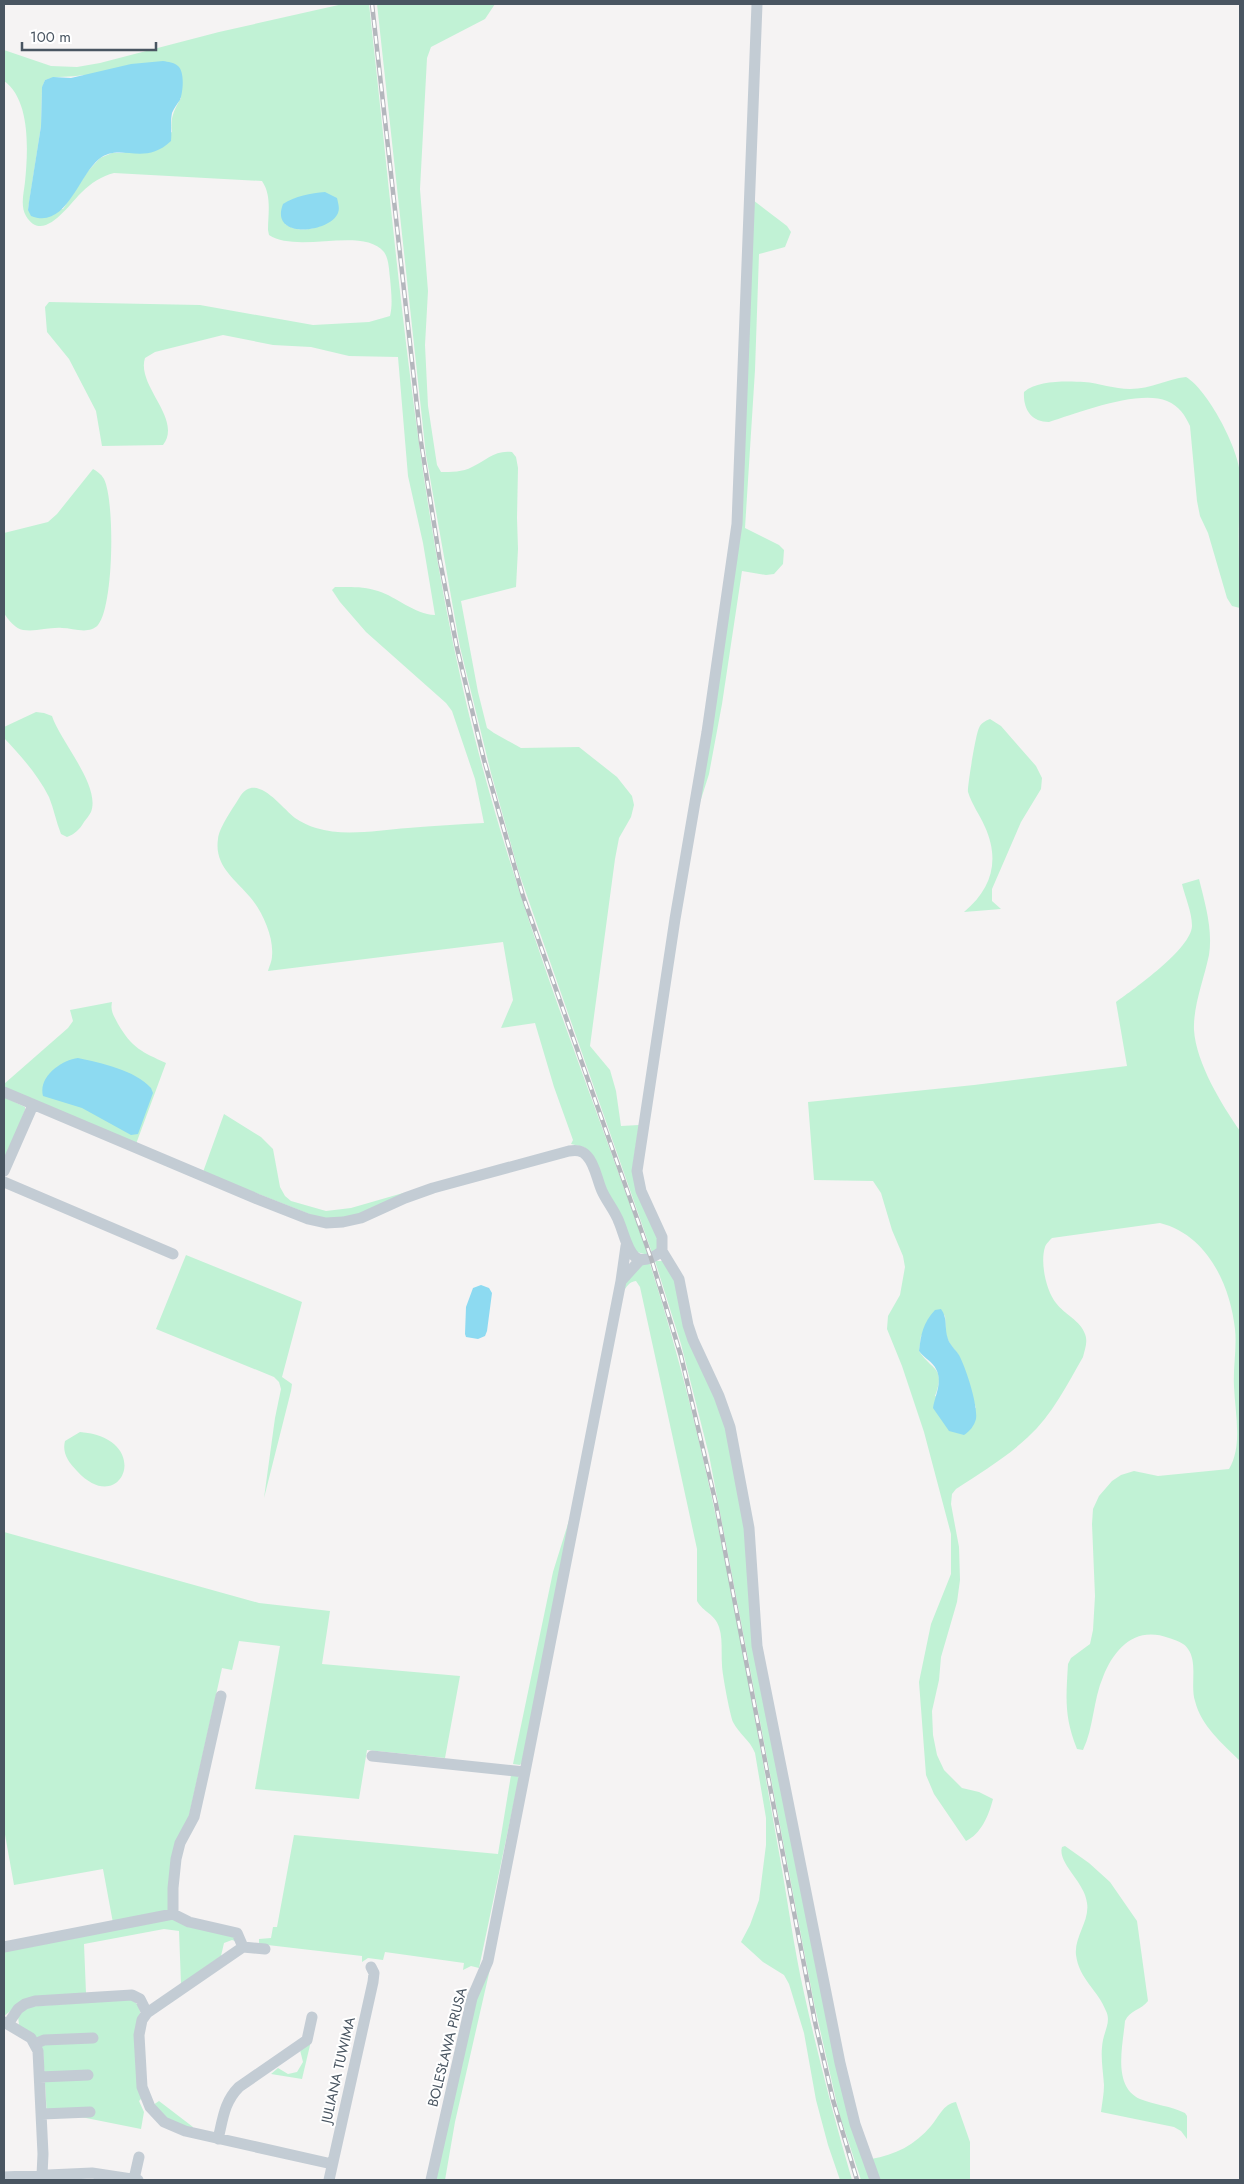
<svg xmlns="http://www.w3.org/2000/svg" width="1244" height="2184" font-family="Jost,sans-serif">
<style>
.green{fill:#c1f2d5;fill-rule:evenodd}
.water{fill:#8ddaf1}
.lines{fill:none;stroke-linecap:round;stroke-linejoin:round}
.minor{stroke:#c3ccd4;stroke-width:11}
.rail-casing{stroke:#b4b7bd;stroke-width:4.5}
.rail{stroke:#fff;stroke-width:2.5;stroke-dasharray:8;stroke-linecap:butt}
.labels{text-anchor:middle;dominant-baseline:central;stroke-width:4;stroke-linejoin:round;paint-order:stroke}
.street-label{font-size:14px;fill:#495561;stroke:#fff}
</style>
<rect width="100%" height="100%" fill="#f5f3f3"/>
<path class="green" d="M343,4H369C395,233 412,464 463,689C507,883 582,1068 648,1255L633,1251L588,1151L584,1147L571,1144L573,1140L554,1087L535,1023L501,1028L513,1000L503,942L268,971C269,967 272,961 272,956C274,937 262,911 250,897C235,879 214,866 218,839C219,827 234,807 241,795C257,773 281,807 295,818C301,822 309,826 316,828C344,837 379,830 408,828C433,826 459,824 484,823L475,779L452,711L446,703L366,632L340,602L332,590L335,587C349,587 364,586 378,591C397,597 414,614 435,615L423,543L408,476L398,357L349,356L311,347L273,345L223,335L155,352L145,358C136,386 183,419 163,445L102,446L96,411L69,359L47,332L45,307L49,302L200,305L313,325L369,322L390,316C393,304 391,290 390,278C389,270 389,259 384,252C363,226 298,254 269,235L268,230C268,213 272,196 262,181L114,173C102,176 91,183 82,192C70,203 43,245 26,216C20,206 24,192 25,182C28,152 31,100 4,81V50L51,66L77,67L100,63L219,32ZM83,75L181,98C174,110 170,118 172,132L123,153H112L100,158L88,171L63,209L28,210L41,126L42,88L45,80C57,75 70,78 83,75ZM335,217C321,228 301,235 285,224Z
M377,4H495L485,19L431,47L427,58L420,189L428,291L425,345L428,406L437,465L441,472C451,472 463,472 472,467C487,460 494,450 512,452L516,457L518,468L517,518L518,549L516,587L461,601L478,692L487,728L494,733L521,748L579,747L617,777L632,796L634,805L631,817L619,838L615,859L590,1046L610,1070L616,1091L621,1126L639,1125L633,1164L657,1236L658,1248L652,1253L519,873L491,773L460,647L426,455Z
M753,200L787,226L791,232L785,247L759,254L755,370L745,528L779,545L784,550L783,564L774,574L766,575L742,571L722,704L709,774L696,815L732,582Z
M1186,377C1208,390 1238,448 1240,473C1242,488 1239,504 1239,519C1238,549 1240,578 1240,608L1232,606L1227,598L1208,533L1200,516L1197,501L1190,426C1185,415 1179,406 1167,401C1139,389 1077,413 1049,422C1031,422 1023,409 1024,392C1037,380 1067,381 1084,382C1099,383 1114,389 1130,389C1151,389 1167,379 1186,377Z
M93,469C97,471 101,474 104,479C115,501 114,606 98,625C89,635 73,628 62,628C49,627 36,632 23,630C16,629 8,620 4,613C1,607 4,544 4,533L48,522L57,514Z
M36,712L44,713L52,716C60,741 101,786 91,812C89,816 86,819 84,822C80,829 75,834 67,837L61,834C56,822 54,809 49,797C38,775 21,756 4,738V727Z
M990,719L1001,726L1036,766L1042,778L1041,789L1021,822L992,889V901L1001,909L964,912C992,889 1000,860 985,827C980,815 972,805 968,792C967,788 976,733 979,728C981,723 985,721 990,719Z
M1199,879C1205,903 1213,930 1209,955C1204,979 1193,1006 1194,1030C1196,1063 1222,1105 1240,1131V1761C1223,1744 1201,1726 1195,1701C1190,1685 1198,1663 1188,1649C1185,1643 1175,1640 1169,1638C1136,1626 1115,1647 1103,1677C1093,1700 1094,1727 1083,1750L1077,1749C1064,1717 1066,1698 1068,1664L1071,1658L1090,1644L1093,1630L1095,1596L1092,1524L1093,1509L1099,1496L1112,1481L1121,1475L1134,1471L1158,1476L1229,1469C1243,1445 1235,1414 1234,1386C1233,1367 1237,1348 1235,1329C1230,1284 1207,1235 1160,1223L1052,1238C1050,1240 1046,1244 1045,1247C1040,1262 1046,1291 1056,1303C1064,1314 1081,1321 1085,1334C1088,1342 1085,1349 1083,1357C1067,1385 1052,1415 1028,1437C1007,1457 980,1473 956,1489L952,1494L951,1504L959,1547L960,1580L957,1602L941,1657L939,1680L932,1711L933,1735L937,1755L944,1770L962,1788L979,1792L993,1799C989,1815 981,1834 966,1841L934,1794L926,1775L919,1682L931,1624L951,1574V1534L924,1432L902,1366L887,1329L888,1316L900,1295L905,1267L903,1256L892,1230L881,1193L873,1181L814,1180L808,1102L974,1085L1127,1066L1116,1002C1134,989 1191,949 1192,926C1192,912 1185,897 1182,884ZM945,1315L946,1335L950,1344L958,1354L976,1408L935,1396C946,1367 932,1371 919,1351L921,1336Z
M112,1002C110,1011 114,1016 118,1024C132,1048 142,1052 166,1063L136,1144L4,1087V1084L68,1028L73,1021L70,1010Z
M4,1097L25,1107V1110L4,1163Z
M224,1114L261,1137L273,1149L280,1187L285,1196L291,1201L326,1211L351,1208L403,1193L402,1195L357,1216L322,1219L203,1172Z
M186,1255L302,1302L282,1377L292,1384L291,1391L264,1498L275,1418L281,1389L279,1382L274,1377L156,1329Z
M655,1261H664L668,1264L723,1411L745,1524L782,1789L872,2180H861L839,2113L814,2003L709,1455L681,1344Z
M643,1264H650C712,1457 744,1659 780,1858C788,1903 794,1948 804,1993C818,2056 834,2118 852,2180H840L828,2145L816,2100L804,2033L789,1984L784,1975L763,1962L741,1942L750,1925L759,1900L766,1845V1818L755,1753C750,1740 739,1734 733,1722C730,1715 722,1673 722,1665C721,1652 723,1639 719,1627C715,1614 703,1612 697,1601V1549L640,1287L636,1281C629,1282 627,1286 623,1292L625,1283Z
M80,1432C155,1438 122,1520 77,1471C68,1462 62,1453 65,1441Z
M571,1514L522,1762L520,1765L513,1764L553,1572Z
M4,1532L259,1603L330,1611L322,1664L460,1676L445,1758L367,1750L359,1799L255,1789L280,1646L239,1641L232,1670L222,1668L168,1910L113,1923L103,1869L14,1885L4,1829Z
M511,1775L518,1776L519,1778L479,1968L471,1966L463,1970L464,1963L385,1952L383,1960L368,1958L362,1962V1956L259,1944V1939L271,1938L273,1927H277L294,1835L498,1854Z
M1065,1846L1089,1863L1110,1882L1137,1921L1148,2001C1141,2010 1130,2010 1125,2021C1123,2045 1112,2086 1140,2099C1155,2105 1171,2106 1185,2113L1187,2116V2139L1181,2131L1174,2127L1101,2112C1102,2103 1104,2094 1104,2085C1103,2070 1100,2055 1103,2040C1105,2030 1111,2021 1106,2011C1098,1990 1079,1979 1076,1955C1074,1937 1090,1921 1087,1903C1085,1882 1057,1863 1062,1847Z
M172,1918L234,1936L235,1941L232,1940L224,1943L221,1956L181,1984L179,1931L164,1929L84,1944L86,1993L26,1999L4,2016V1950Z
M490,1969L455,2122L445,2180H436L476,1997Z
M131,1999L137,2004L140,2011L141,2099L139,2101L144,2112L141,2129L76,2116L47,2117L43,2050L19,2025L18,2016L25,2007Z
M311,2041L302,2079L271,2074L278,2068L288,2074L297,2072L303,2062L300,2050Z
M159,2101L193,2127L192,2129L167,2119L153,2105Z
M956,2102L970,2142V2180H878L871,2159C895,2155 915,2145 931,2126C939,2117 943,2104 956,2102Z"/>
<path class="water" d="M163,61C168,62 174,62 178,66C185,72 183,92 180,100C177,104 174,108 172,113C170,123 172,131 171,141C144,167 120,142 99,159C78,176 66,230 31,216L28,210L29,202L41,126L42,87L45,80L53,77L71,78L131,64Z
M325,192L337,198C338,203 340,208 338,213C330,233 269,240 283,204C295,196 311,193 325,192Z
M78,1058C101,1063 135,1070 151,1088L153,1093L138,1134L131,1135L82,1108L43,1096C38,1077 61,1060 78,1058Z
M481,1285L489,1288L492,1293L487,1331L485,1336L478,1339L466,1337L465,1334L466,1307L473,1288Z
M941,1309C948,1318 944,1328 948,1339C950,1345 955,1349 959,1355C966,1368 978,1405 976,1419C974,1426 970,1431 964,1435L949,1431L933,1408C935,1395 943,1382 936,1369C933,1362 924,1358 919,1351C921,1334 923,1323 935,1310Z"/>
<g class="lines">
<path class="minor" d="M757,4L737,524L707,732L675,919L637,1171L641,1191L662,1237V1251L679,1279L688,1325L693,1340L719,1396L730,1427L749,1528L757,1646L840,2063L855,2124L875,2180
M4,1092L257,1199L308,1219L326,1223L343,1222L361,1218L405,1198L433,1188L569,1151C576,1150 582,1150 587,1156C595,1164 597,1180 602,1191C607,1202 615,1211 619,1222C628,1244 631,1275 662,1251
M4,1171L33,1105
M4,1182L173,1254
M621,1281L640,1260
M372,1756L525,1772
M173,1914V1888L176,1859L180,1843L194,1817L221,1696
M4,1947L173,1914L189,1922L237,1933L243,1947
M265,1949L243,1947L147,2013L142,2020L139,2035L142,2087L150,2107L164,2122L185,2131L332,2164
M4,2022L31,2038L38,2051L43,2154L42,2175
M8,2024L18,2009L25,2004L35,2001L132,1995L140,1999L147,2013
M35,2044L44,2040L93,2038
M40,2077L88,2075
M42,2114L90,2112
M218,2139C223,2119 224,2102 239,2087L307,2040L312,2017
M4,2177L92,2173L138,2180
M134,2179L139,2157
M329,2180L373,1982L374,1973L371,1967
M431,2180L472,1998L488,1961L621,1281L626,1246"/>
<g class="rail-casing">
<path id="rail" d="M372,4L421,442L440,561L457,648L484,760L523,896L651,1258L681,1356L716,1504L815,2022L833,2100L857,2180"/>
</g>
<use href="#rail" class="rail"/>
</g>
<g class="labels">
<g class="street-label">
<text transform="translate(447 2047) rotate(-76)">BOLESŁAWA PRUSA</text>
<text transform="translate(338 2070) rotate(-77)">JULIANA TUWIMA</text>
</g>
</g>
<rect width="1244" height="2184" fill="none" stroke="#495561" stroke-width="10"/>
<path d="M22 42v8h134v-8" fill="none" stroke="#495561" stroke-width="2.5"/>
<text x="30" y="42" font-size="15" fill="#495561" stroke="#ffffff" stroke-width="4" paint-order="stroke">100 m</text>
</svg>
